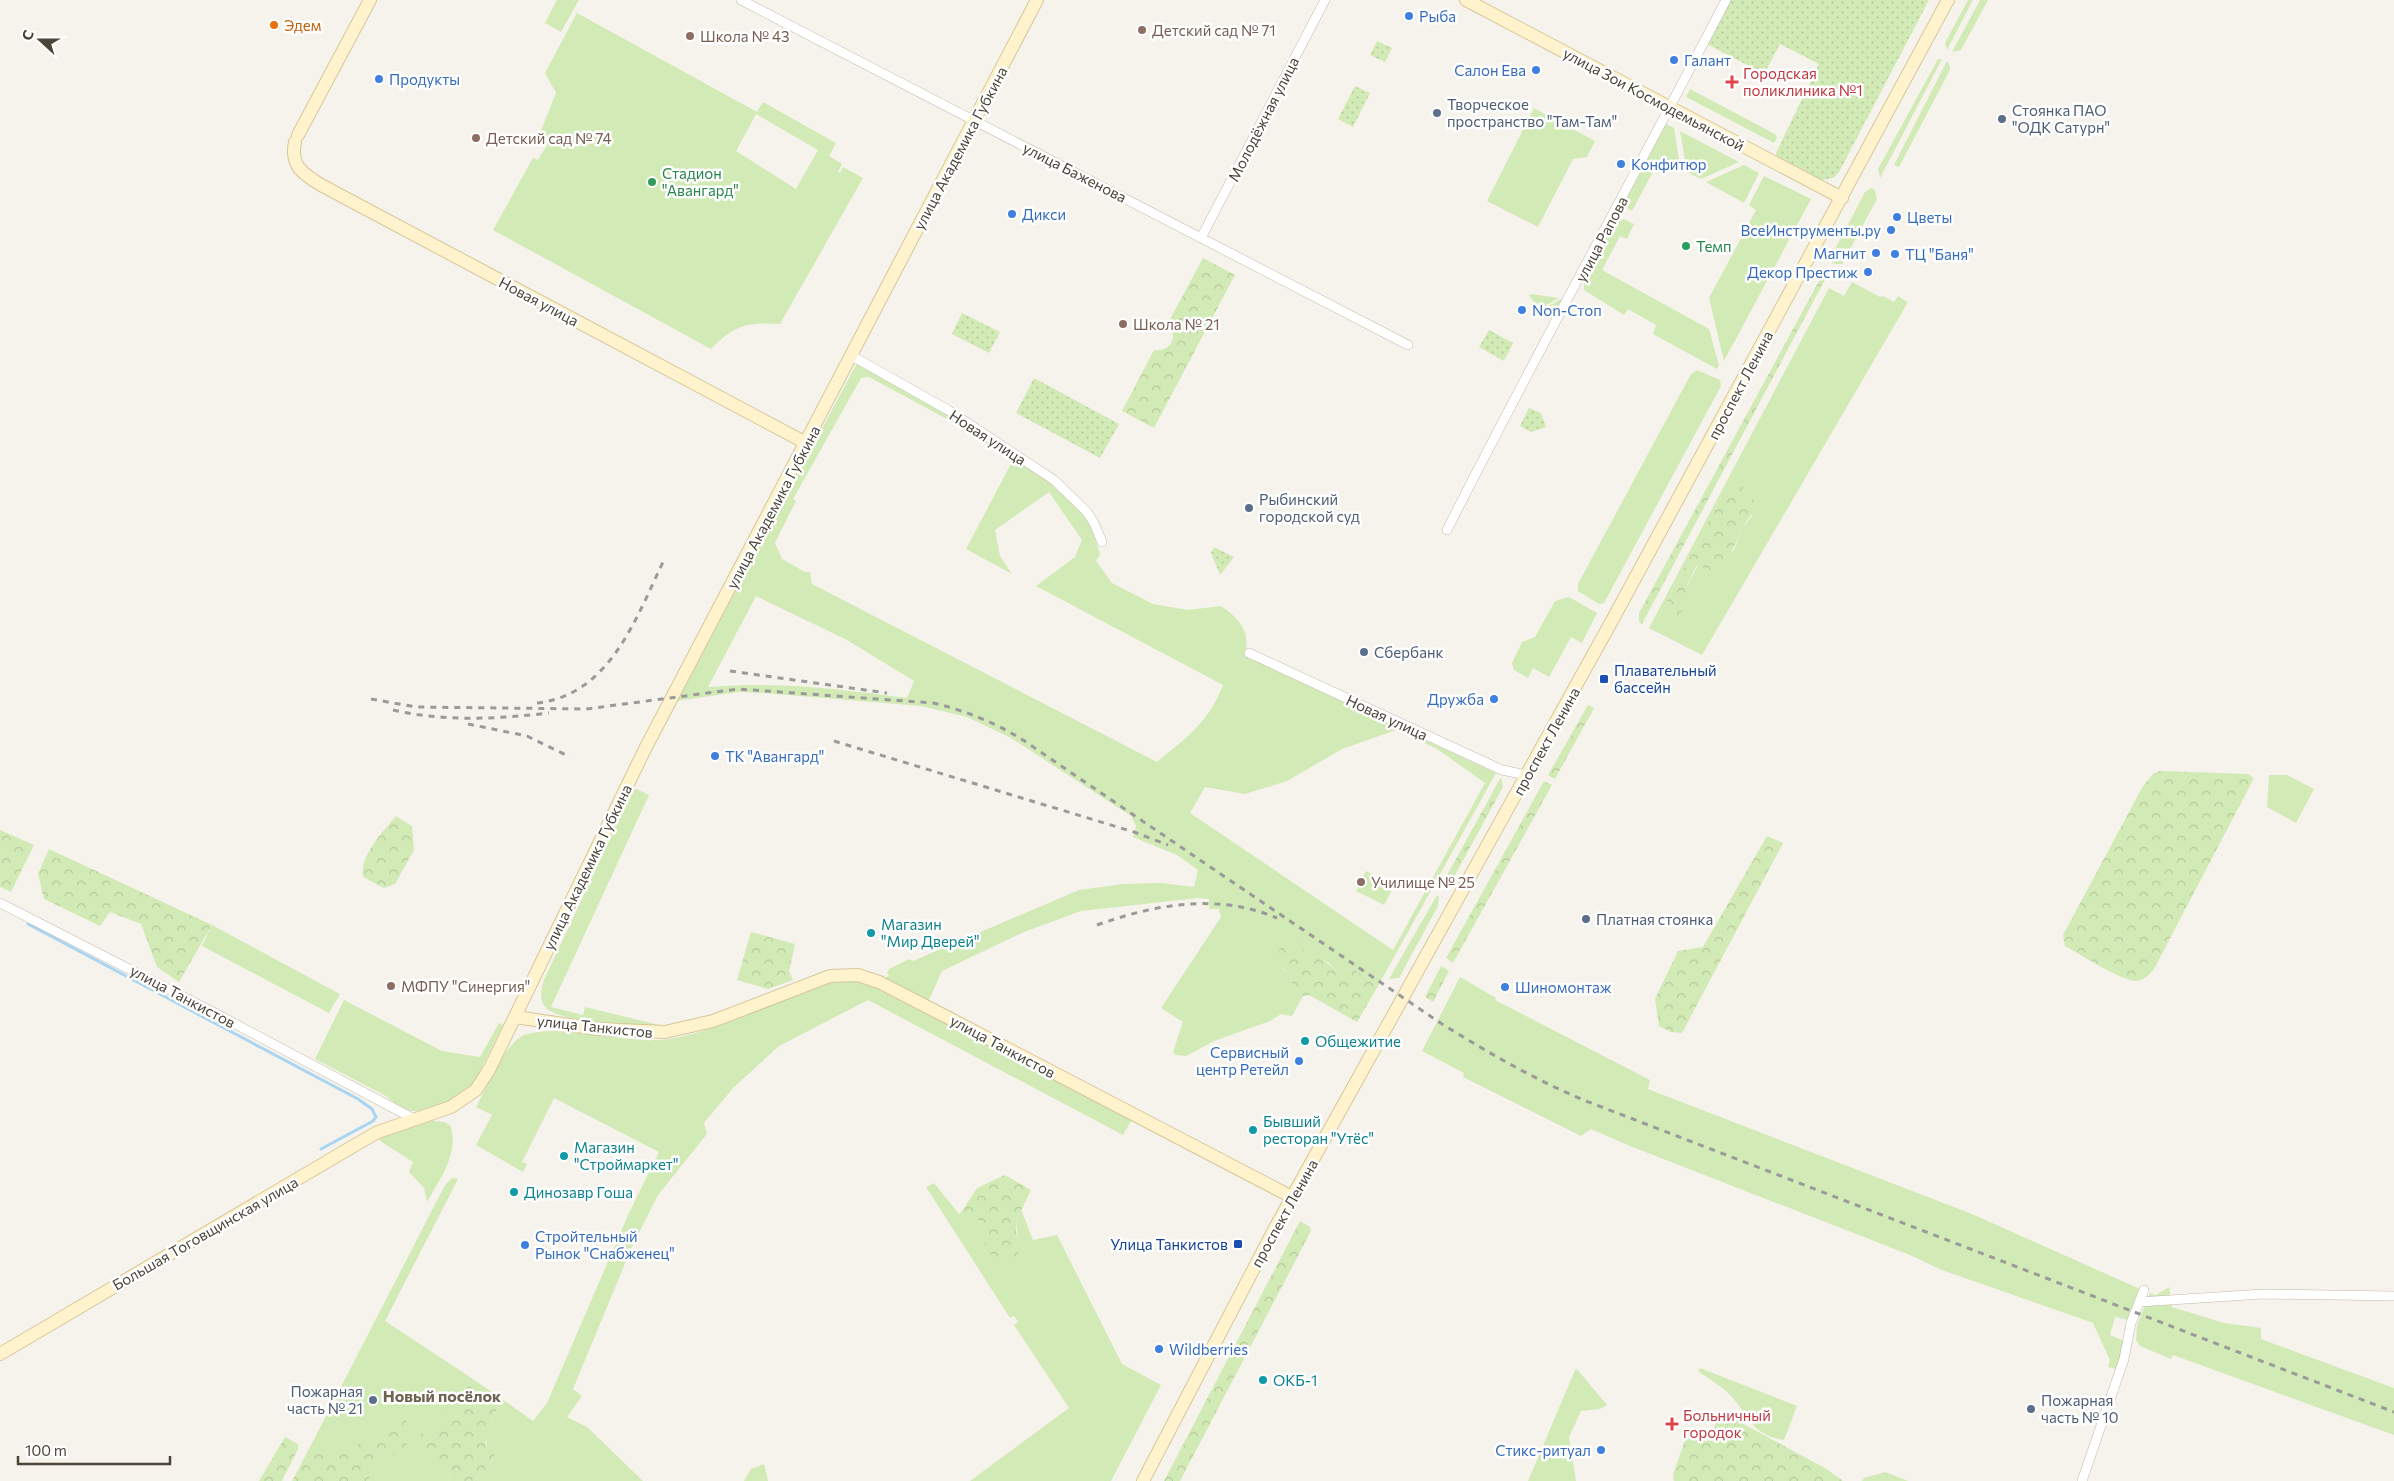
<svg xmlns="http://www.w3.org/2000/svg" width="2394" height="1481" font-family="Commissioner,sans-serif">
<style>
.green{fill:#d2eab5;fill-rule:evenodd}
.forest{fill:url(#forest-crowns)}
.park{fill:url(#park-dots)}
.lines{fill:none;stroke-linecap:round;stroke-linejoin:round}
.stream{stroke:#a9d4f2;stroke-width:3}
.street-casing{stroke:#c2bbae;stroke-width:10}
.secondary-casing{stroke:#d6c79b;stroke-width:14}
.street{stroke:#fff;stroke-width:9}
.secondary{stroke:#fff3cd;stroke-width:12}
.rail{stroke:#9a9a9a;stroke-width:3;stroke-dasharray:6 6;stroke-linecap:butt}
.shop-dot{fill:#3f7fe0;stroke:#fff;stroke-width:2}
.food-dot{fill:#e8710a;stroke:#fff;stroke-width:2}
.education-dot{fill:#8d6e63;stroke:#fff;stroke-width:2}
.health-dot{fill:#e0444e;stroke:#fff;stroke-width:2}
.service-dot{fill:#5c6f8a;stroke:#fff;stroke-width:2}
.leisure-dot{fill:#2e9e5b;stroke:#fff;stroke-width:2}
.transit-dot{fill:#1a4fb4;stroke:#fff;stroke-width:2}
.culture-dot{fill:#0f9aa8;stroke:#fff;stroke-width:2}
.labels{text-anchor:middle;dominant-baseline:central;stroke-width:5;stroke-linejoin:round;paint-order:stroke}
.shop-label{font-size:15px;fill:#366cbe;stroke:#fff;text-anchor:start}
.food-label{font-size:15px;fill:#c56008;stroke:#fff;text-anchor:start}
.education-label{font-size:15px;fill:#785e54;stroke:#fff;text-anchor:start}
.health-label{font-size:15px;fill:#be3a42;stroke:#fff;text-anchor:start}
.street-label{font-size:15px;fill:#4b4439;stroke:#fff}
.service-label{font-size:15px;fill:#4e5e75;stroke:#fff;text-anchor:start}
.leisure-label{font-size:15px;fill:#27864d;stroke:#fff;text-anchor:start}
.transit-label{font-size:15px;fill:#164399;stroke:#fff;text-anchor:start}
.culture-label{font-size:15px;fill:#0d838f;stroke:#fff;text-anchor:start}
.neighbourhood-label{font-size:16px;font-weight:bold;fill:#6e6250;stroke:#fff}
</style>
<defs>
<pattern id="forest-crowns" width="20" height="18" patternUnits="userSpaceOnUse" patternTransform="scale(1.25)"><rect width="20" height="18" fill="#d2eab5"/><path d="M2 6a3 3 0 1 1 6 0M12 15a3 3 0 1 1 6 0" fill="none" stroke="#b6ca9c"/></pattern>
<pattern id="park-dots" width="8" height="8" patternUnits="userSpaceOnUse" patternTransform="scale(1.25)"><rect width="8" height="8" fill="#d2eab5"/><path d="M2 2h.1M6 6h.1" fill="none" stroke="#b6ca9c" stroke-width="1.8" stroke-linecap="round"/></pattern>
</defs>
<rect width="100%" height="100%" fill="#f6f3ec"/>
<path class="green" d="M557,0H579L561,32L545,23Z
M1968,0H1973L1947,50L1945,43Z
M1980,0H1988L1961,50L1952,52Z
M577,13L757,112L763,102L836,143L829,156L842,164L838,172L840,173L843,167L863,178L780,324C748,322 734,325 711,349L493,230L533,158L538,160L547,145L538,138L556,93L545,73ZM756,114L818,150L796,189L736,151Z
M1938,59H1942L1880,178L1878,169Z
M1947,61L1950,66V70L1899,167L1894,165Z
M1690,89L1775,134L1777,138L1774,143L1686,97Z
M1534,108L1595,141L1587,157L1573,159L1538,227L1487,201Z
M1666,124L1674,128L1679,159L1676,165L1661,157L1632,211L1626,207V200Z
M1680,131L1739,162L1701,179L1687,172Z
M1744,165L1759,173L1744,203L1706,182Z
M1764,176L1811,199L1724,361L1709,298L1756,210L1749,205Z
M1871,188L1875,190L1877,199L1842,264H1834L1832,262V255L1865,192Z
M1624,219L1634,224L1627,239L1620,236L1602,270L1709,329L1719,365L1717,369L1653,334L1656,325L1628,309L1624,315L1584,290V281L1614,222Z
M1852,282L1880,297L1883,296L1894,302L1898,296L1908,302L1702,655L1649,628L1829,288L1844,296ZM1731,478L1752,516L1743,527L1734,550L1710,571L1698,565L1685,590L1661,612Z
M1531,294L1559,298L1539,309L1529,295Z
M1561,299L1562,300L1552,318L1540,311Z
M857,363L944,413L1052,484L1074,505L1090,524L1100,554L1096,561L1112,583L1153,604L1188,610L1221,606C1240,619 1252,633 1244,656L1496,773L1378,986L1352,968L1337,971L1328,962L1306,959L1302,953L1280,965L1282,969L1290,973C1291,984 1295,989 1303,996L1292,1016L1281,1014L1270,1021L1214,1041L1186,1056L1175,1055L1173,1052L1183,1022L1161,1008L1221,917L1219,909H1209V899L1198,898L1081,911L1024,932L942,971L929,1000L884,978L889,976L887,973L889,969L909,959L913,961L1079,890L1123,884L1161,883L1194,887L1198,870L1177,855L1133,837L1136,826L1131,816L1011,738L967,717L921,706L764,693L738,692L677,701ZM869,377L956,424L1013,460L966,549L1012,574L1000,556L995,530L1049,492L1082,540L1075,557L1036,586L1223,685C1209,722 1186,738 1157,762L812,584L810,572H805L782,559L775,543L796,501L793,499L861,378ZM756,596L847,640L914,681L907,698C841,689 775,681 708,687ZM1396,730L1437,749L1485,783L1393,950L1190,813L1205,787L1245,794L1287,781L1342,749Z
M1697,370L1720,380L1721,386L1604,603L1599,604L1578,591V584L1691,374Z
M1569,597L1597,613L1582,643L1571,637L1549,677L1533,668L1528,678L1514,670L1512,663L1522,642L1535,637L1555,601Z
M2269,775H2287L2314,789L2296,823L2267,807Z
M634,788L649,795L551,1007L583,1015L585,1007L659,1025L658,1027C634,1026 563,1023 546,1008C539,1000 541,991 543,982Z
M1366,871L1394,886L1384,905L1356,891Z
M1437,895L1439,897L1438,906L1399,978L1389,979Z
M212,925L340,994L329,1013L202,946Z
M1460,977L1496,998L1495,1000L1650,1080L1648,1089L1972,1214L2140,1289L2129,1320L2115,1317L2110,1335L2124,1341L2118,1367L2116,1369L2108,1367L2110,1360L2093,1323L1942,1270L1910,1255L1630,1146L1591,1129L1581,1136L1463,1077L1464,1073L1422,1051Z
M841,979L866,983L1132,1119L1123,1135L868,1000L779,1046L734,1087L704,1123L707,1134L658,1195L631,1249L573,1389L582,1396L567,1417L587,1427L643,1481H472L488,1468L500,1444L488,1449C481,1434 497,1414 502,1399L533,1421L547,1403L629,1213L659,1152L554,1098L522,1162L527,1164L523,1172L476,1145L492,1115L476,1107C486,1089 506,1042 524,1035C561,1022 626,1045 669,1039C729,1029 782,994 841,979Z
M344,1000L442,1051L480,1057L499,1023L503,1025L472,1087L451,1101L418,1111H412L398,1106L386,1096L315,1059Z
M428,1120L444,1122L450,1125C460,1152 440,1179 427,1202L424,1188L409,1172L413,1162L380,1141L379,1136Z
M452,1178L458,1179L385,1321L473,1379L432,1434H428L437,1457L448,1465L450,1477L448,1481H368L380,1451L392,1455L406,1422L402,1414L391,1432L368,1445L353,1450L336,1463L309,1449L445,1185Z
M934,1183L959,1214L962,1211L976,1215L982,1222L1021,1243C1015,1230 1016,1221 1021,1209L1033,1240L1057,1235L1122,1364L1161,1385L1111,1481H970L1069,1408L1014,1325L1018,1322L1014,1316L1010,1318L926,1187Z
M2169,1287L2172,1307L2224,1323L2261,1328V1339L2394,1388V1435L2173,1355L2171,1359L2140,1346L2136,1340L2137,1325L2150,1293L2156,1295Z
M1576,1368L1607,1405L1600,1409L1581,1411L1569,1437L1576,1481H1528Z
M1700,1368L1797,1406L1784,1440C1751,1434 1751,1419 1732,1397C1723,1387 1709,1379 1698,1371Z
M764,1464L768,1481H744L751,1469Z
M1885,1472L1908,1481H1862L1864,1478Z"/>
<path class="forest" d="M1203,258L1235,275L1154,428L1122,411L1154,350C1171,352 1179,337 1168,323Z
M1825,270H1830L1642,624L1639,621V613Z
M1731,478L1738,482L1754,501C1752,519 1749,515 1742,529C1735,545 1728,565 1710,571L1697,565C1693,573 1687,583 1685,592C1682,604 1685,613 1673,621L1661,612Z
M1588,705L1594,708L1555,779L1548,775Z
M2159,771L2248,774L2254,778L2154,969C2149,975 2143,981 2135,981C2120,980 2080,954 2065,946L2063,935L2143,786L2153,774Z
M1501,777L1503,787L1448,888H1440Z
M1544,781L1552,785L1453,963L1446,958Z
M396,816L412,826L414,850L395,884L384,888L363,877C359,856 383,832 396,816Z
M0,830L34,845L11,892L0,887Z
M1767,836L1783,843L1682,1033L1671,1032L1659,1026L1655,999L1678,951L1703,947Z
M49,849L212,925L179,982L157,967L141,924L110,912L100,926L44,899L38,874Z
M751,932L795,944L789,971L793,980L768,989L737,980Z
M1293,941H1299L1305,946L1302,953L1306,959C1320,957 1327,962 1337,971L1352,968L1378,986L1357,1022L1309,995L1303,996C1295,989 1291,984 1290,973L1274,963L1276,955L1282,944Z
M1441,966L1449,971L1433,1002L1425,997Z
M1005,1175L1031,1190L1017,1219L1016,1232L1021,1243L1016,1259C1003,1263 996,1259 986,1251C982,1228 986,1218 962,1211L977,1188Z
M1300,1221L1310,1227L1311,1231L1180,1481H1164Z
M473,1379L502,1399L490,1425L485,1444L488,1449L499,1441L500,1444L488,1468L472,1481H448L450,1477L448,1465L440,1464L437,1457L428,1455L420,1435L423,1432L432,1434Z
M1721,1412L1825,1468L1843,1481H1674L1673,1474L1686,1438L1708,1441Z
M402,1414H405L406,1422L410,1428V1439L399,1454L392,1455L380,1451L368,1481H292L309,1449L336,1462L345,1444L353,1450L358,1444L368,1445L379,1426L391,1432Z
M285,1437L298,1444V1449L282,1481H259Z"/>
<path class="park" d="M1730,0H1929L1839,172L1833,178L1822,180L1776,157V153L1819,64L1780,44L1764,74L1707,44Z
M1377,41L1392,48L1385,62L1370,55Z
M1355,86L1370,93L1353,127L1338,119Z
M962,313L1000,332L989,353L952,334Z
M1489,330L1513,343L1504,361L1479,347Z
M1034,378L1119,424L1100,458L1016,413Z
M1529,408L1541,413L1546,427L1531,432L1520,426Z
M1214,547L1234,557L1220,575L1211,553Z"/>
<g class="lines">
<path class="stream" d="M28,924L358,1099L372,1109L376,1117L373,1121L321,1149"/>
<g class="street-casing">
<path id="street" d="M741,0L1408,345
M1201,238L1325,0
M852,356L948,410L1054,480L1087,512L1094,523L1102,542
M1447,530C1537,352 1634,177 1726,0
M1249,653L1502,770L1527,775
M0,903L211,1011L414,1119
M2139,1302L2263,1294L2394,1296
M2082,1481L2124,1359L2131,1323L2144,1290"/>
</g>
<g class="secondary-casing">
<path id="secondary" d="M1466,0L1842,198
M298,135L370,0
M295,142C290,166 303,174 321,185L806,443
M515,1017L598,1029L665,1032L713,1021L830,976L858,975L879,982L945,1016L1292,1197
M0,1354L362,1141L378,1132L451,1107L476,1090L490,1068L645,749L1037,0
M1143,1481L1275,1228L1614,617L1948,0"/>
</g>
<use href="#street" class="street"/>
<use href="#secondary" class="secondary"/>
<path class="rail" d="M730,671L887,693
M371,699L416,707L586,709L738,689L933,703C964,710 993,722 1020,738L1442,1024C1489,1053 1535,1080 1586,1101L2394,1412
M537,703C610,695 636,618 664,560
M393,710C446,722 496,719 549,713
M468,724L527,736L570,757
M834,741L1134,832L1168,845
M1097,925C1156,904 1218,893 1277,918"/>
</g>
<g class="shop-dot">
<circle cx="1409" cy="16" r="5"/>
<circle cx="1674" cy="60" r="5"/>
<circle cx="1536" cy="70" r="5"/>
<circle cx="379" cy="79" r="5"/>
<circle cx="1621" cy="164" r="5"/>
<circle cx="1012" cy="214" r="5"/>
<circle cx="1897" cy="217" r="5"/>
<circle cx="1891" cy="230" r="5"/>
<circle cx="1876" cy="253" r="5"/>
<circle cx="1895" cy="254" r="5"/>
<circle cx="1868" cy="272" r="5"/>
<circle cx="1522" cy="310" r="5"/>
<circle cx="1494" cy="699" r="5"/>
<circle cx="715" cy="756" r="5"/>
<circle cx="1505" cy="987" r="5"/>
<circle cx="1299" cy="1061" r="5"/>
<circle cx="525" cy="1245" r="5"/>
<circle cx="1159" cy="1349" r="5"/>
<circle cx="1601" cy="1450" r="5"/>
</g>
<circle class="food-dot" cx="274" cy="25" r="5"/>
<g class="education-dot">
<circle cx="1142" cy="30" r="5"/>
<circle cx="690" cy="36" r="5"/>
<circle cx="476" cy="138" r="5"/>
<circle cx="1123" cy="324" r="5"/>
<circle cx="1361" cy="882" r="5"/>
<circle cx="391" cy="986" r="5"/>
</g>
<g class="health-dot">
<path d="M1729.5 74.5h5v5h5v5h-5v5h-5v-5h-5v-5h5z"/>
<path d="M1669.5 1416.5h5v5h5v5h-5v5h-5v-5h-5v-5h5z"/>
</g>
<g class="service-dot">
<circle cx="1437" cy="113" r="5"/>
<circle cx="2002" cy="119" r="5"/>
<circle cx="1249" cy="508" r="5"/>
<circle cx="1364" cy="652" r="5"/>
<circle cx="1586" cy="919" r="5"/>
<circle cx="373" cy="1400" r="5"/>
<circle cx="2031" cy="1409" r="5"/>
</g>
<g class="leisure-dot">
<circle cx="652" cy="182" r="5"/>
<circle cx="1686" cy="246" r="5"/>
</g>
<g class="transit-dot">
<rect x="1599" y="674" width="10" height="10" rx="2.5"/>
<rect x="1233" y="1239" width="10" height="10" rx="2.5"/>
</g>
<g class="culture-dot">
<circle cx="871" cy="933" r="5"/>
<circle cx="1305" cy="1041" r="5"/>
<circle cx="1253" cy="1130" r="5"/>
<circle cx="564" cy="1156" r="5"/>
<circle cx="514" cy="1192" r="5"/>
<circle cx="1263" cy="1380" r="5"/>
</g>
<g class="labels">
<g class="shop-label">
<text x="1419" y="16">Рыба</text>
<text x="1684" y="60">Галант</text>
<text x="1526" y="70" text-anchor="end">Салон Ева</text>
<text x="389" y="79">Продукты</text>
<text x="1631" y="164">Конфитюр</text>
<text x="1022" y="214">Дикси</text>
<text x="1907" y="217">Цветы</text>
<text x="1881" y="230" text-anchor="end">ВсеИнструменты.ру</text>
<text x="1866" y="253" text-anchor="end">Магнит</text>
<text x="1905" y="254">ТЦ "Баня"</text>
<text x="1858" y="272" text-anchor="end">Декор Престиж</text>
<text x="1532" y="310">Non-Стоп</text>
<text x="1484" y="699" text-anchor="end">Дружба</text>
<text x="725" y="756">ТК "Авангард"</text>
<text x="1515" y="987">Шиномонтаж</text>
<text x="1289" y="1052" text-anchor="end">Сервисный<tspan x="1289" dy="17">центр Ретейл</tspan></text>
<text x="535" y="1236">Стройтельный<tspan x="535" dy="17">Рынок "Снабженец"</tspan></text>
<text x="1169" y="1349">Wildberries</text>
<text x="1591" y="1450" text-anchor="end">Стикс-ритуал</text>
</g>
<g class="food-label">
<text x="284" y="25">Эдем</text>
</g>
<g class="education-label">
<text x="1152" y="30">Детский сад № 71</text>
<text x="700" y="36">Школа № 43</text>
<text x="486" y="138">Детский сад № 74</text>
<text x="1133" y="324">Школа № 21</text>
<text x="1371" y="882">Училище № 25</text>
<text x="401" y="986">МФПУ "Синергия"</text>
</g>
<g class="health-label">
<text x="1743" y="73">Городская<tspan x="1743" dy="17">поликлиника №1</tspan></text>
<text x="1683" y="1415">Больничный<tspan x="1683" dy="17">городок</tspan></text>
</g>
<g class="street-label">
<text transform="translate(1654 99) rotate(28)">улица Зои Космодемьянской</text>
<text transform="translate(1263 119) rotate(-63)">Молодёжная улица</text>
<text transform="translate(960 148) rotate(-62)">улица Академика Губкина</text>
<text transform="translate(1075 172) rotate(27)">улица Баженова</text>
<text transform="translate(1601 239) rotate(-62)">улица Рапова</text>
<text transform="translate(539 301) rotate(28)">Новая улица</text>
<text transform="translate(1740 385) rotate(-62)">проспект Ленина</text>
<text transform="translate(988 437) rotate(33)">Новая улица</text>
<text transform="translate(773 507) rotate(-62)">улица Академика Губкина</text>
<text transform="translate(1387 717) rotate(25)">Новая улица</text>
<text transform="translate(1546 741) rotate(-61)">проспект Ленина</text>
<text transform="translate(587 867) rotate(-64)">улица Академика Губкина</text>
<text transform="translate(183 996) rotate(28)">улица Танкистов</text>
<text transform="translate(595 1026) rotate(6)">улица Танкистов</text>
<text transform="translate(1003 1046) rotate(28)">улица Танкистов</text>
<text transform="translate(1284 1213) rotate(-61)">проспект Ленина</text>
<text transform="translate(205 1233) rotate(-30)">Большая Тоговщинская улица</text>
</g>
<g class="service-label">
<text x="1447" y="104">Творческое<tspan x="1447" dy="17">пространство "Там-Там"</tspan></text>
<text x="2012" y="110">Стоянка ПАО<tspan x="2012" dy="17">"ОДК Сатурн"</tspan></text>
<text x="1259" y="499">Рыбинский<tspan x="1259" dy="17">городской суд</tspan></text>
<text x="1374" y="652">Сбербанк</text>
<text x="1596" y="919">Платная стоянка</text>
<text x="363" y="1391" text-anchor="end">Пожарная<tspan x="363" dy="17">часть № 21</tspan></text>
<text x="2041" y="1400">Пожарная<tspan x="2041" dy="17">часть № 10</tspan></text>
</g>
<g class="leisure-label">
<text x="662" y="173">Стадион<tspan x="662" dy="17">"Авангард"</tspan></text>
<text x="1696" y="246">Темп</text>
</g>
<g class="transit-label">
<text x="1614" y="670">Плавательный<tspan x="1614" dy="17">бассейн</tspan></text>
<text x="1228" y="1244" text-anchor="end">Улица Танкистов</text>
</g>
<g class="culture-label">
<text x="881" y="924">Магазин<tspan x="881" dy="17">"Мир Дверей"</tspan></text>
<text x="1315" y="1041">Общежитие</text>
<text x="1263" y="1121">Бывший<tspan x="1263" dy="17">ресторан "Утёс"</tspan></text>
<text x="574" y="1147">Магазин<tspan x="574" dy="17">"Строймаркет"</tspan></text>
<text x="524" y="1192">Динозавр Гоша</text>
<text x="1273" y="1380">ОКБ-1</text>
</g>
<g class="neighbourhood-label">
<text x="442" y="1395">Новый посёлок</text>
</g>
</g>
<g transform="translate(40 40) rotate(291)" stroke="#ffffff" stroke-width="4" paint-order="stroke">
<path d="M0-4L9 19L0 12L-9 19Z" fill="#4b4439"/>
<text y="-8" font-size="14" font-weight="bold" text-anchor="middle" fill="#4b4439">С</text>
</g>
<path d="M18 1456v8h152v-8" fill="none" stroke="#4b4439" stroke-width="2.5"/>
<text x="25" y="1456" font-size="15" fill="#4b4439" stroke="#ffffff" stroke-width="4" paint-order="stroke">100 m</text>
</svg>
